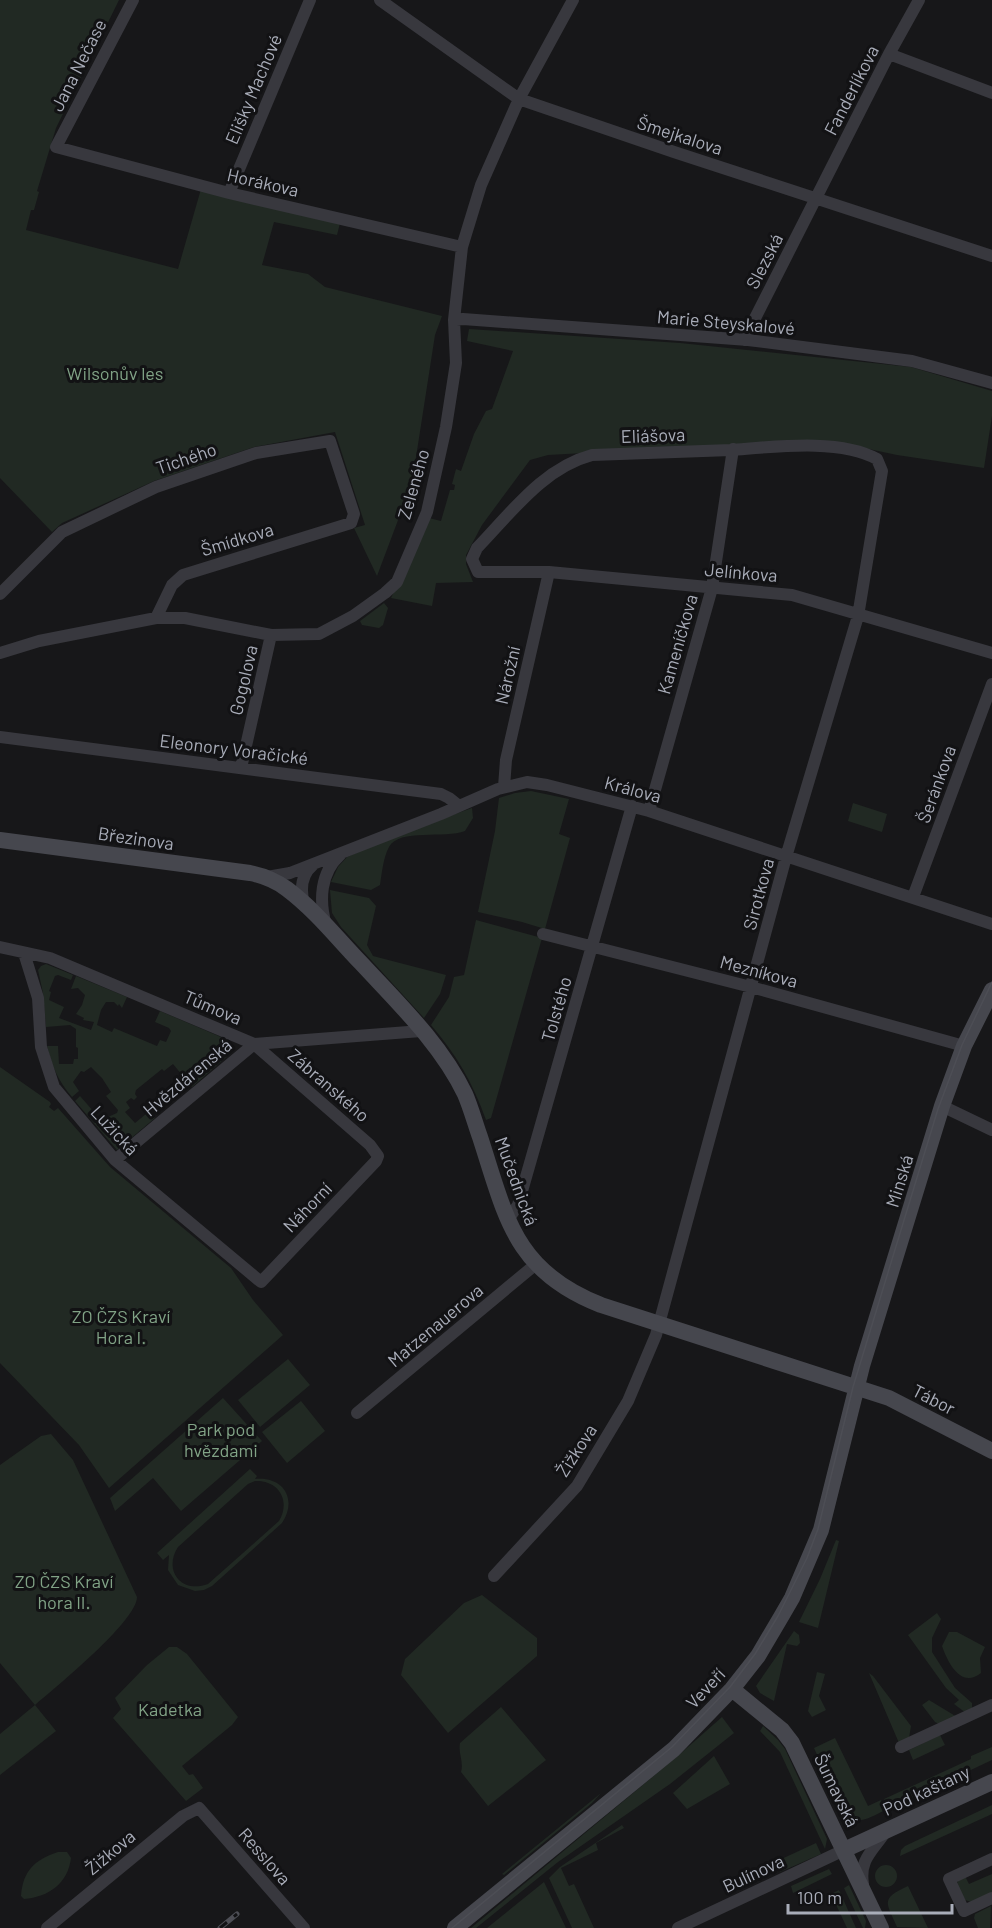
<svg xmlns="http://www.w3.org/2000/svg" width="992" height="1928" font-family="Barlow,sans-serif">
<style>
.green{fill:#212923;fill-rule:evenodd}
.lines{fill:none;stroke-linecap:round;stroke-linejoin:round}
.street{stroke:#38383e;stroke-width:12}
.secondary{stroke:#46474e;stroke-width:16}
.tram{stroke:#4d4e55;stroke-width:1.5}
.rail-casing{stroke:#4d4e55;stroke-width:5}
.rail{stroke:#121214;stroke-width:3;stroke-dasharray:9;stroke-linecap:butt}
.labels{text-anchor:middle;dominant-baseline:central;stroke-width:6;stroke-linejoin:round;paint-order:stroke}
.street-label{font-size:18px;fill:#a9adb9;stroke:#121214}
.park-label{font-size:18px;fill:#81a386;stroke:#121214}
</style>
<rect width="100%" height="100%" fill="#171719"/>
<path class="green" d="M0,0H119L56,128L37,191L39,192L34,210H31L26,230L178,269L201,189L340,223L337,235L274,222L262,265L308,274L325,287L442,316L435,335L412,483L377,576L354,528L365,525L335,432L254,447L154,481L62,523L52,532L0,478Z
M469,329L680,343L911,367L992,391V416L984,468L897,455L850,445L801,441L548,455L530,460L482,525L466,555V564L473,582L436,583L432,606L391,598L429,518L441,521L450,490H454L455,485L452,484L456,469L461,471L474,434L486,411L492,409L513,351L467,341Z
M384,603L388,608L383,625L379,628L362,625L360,621Z
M531,791L569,799L559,834L570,838L545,929L522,922L478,912L495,831L499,798L515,793Z
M853,803L887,814L882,832L848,821Z
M472,808L473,818L465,831C445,839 399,828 389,847C383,858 382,873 380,885L371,890L331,882L338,867L347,857L396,835Z
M330,890L369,898L376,906L367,945L373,956L446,975L440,994L424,1018L341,927L332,913Z
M476,920L542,938L491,1118L486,1120C473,1083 456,1054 431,1025L449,997L454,977L464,975Z
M46,964L73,975L71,980L58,975L55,976L49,991L51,992L49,1000L64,1007L59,1018L91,1030L94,1022L83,1020L84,1018L76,1014L82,1005L85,995L78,988L71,989L76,976L127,997L122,1008L119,1004L118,1006L114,1002H106L101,1010L97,1025L112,1032L114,1028L157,1046L160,1040L166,1042L171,1031L169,1028L155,1022L160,1011L228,1040L233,1046L232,1052L192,1087L173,1064L164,1071L162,1069L136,1090L135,1094L137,1097L134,1100L131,1098L126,1102L130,1108L125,1112L135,1123L146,1114L149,1116L150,1112L155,1118L117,1150L75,1101L80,1096L101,1120L117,1113L118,1110L106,1096L111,1092L102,1078L91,1067L84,1072L81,1071L73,1082L79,1091L72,1097C58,1081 52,1066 47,1046H58L59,1064H73L74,1059H78V1048L76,1047V1029L70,1025L46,1027L43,993L38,970L41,966Z
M0,1067L50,1102L51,1104L49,1107L54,1111L58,1108L110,1167L231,1268L253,1300L283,1335L109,1488L79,1445L0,1363Z
M288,1359L310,1385L260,1427L238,1400Z
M223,1398L262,1441L181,1511L153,1478L115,1511L110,1498Z
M301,1401L325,1431L287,1463L262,1432Z
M51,1434L73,1460L137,1597C137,1621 56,1687 35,1705L56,1731L0,1775V1734L35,1705L0,1663V1465L41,1436Z
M250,1469L257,1476L255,1479C283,1476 298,1499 282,1523L212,1586L204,1590L195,1591L178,1585L168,1570L169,1555L163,1560L157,1553ZM255,1481C279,1480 291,1501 279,1521L208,1584C181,1594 163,1570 178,1547L248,1484Z
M836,1540L839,1541L818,1628L799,1622L820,1579Z
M482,1595L537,1638V1656L448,1733L401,1675L405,1659L464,1603Z
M937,1613L941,1619L932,1638V1652L955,1688L972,1703V1708L966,1713L954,1704L959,1700L946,1688L908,1635Z
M794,1631L799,1635L800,1643L797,1646L787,1644L774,1701L760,1693L756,1686Z
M949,1632H957L985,1647L980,1658L981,1673C961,1689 948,1663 942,1646Z
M169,1647H177L187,1654L238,1717L232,1725L182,1766L189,1775L193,1774L203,1788L186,1801L113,1718L121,1709L115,1698L147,1665Z
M817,1672L825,1674L819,1696L826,1710L812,1717L808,1711Z
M869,1673L873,1676L911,1726L909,1738L899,1743Z
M929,1700L957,1717L939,1724L935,1722L922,1705Z
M501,1707L546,1760L488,1806L461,1772C464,1762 458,1753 460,1743Z
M722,1717L734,1733L670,1784L558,1862L476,1928H471L680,1754Z
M763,1726L778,1740L785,1749L827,1839L825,1849L780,1752L760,1731Z
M940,1735L945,1745L913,1760L909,1750Z
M835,1738L868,1806L881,1800L885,1810C871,1817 855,1828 843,1812L814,1748Z
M992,1747V1760L888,1809L884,1799L971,1759V1756Z
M714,1756L730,1784L687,1809L673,1793Z
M601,1793L592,1803L504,1875L502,1874Z
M992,1805V1814L900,1856L901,1850L905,1846Z
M622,1825L624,1828L596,1843L598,1850L561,1868L569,1886L574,1884L594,1928H572L549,1878L560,1867Z
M816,1843L821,1854L780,1872L775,1862Z
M58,1852H67L71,1858C68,1883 49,1897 24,1899L21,1896C23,1870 35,1860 58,1852Z
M875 1876a11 11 0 1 1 22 0a11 11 0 1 1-22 0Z
M829,1869L832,1874L793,1893L791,1886Z
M964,1874L969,1884L992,1874V1894L971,1902L965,1900L957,1885L958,1879Z
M544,1882L566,1928H487Z
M849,1885L866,1921L865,1928H863L844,1888Z
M908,1886L928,1928L897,1927C886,1902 880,1899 908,1886Z
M839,1890L856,1928H847L831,1894Z
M991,1906L990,1928H978L974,1918L975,1914Z"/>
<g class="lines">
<path class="street" d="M133,0L56,147L229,193L462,247
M380,0L519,99L674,152L992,256
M889,54L992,93
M229,193L310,0
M454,320L463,319L748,340L912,361L992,383
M744,340L889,54L919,0
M0,594L62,532L156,487L256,453L330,441L354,514L351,523L183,575L172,585L156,618
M0,653L39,641L156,618H185L271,635L319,634L353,616L385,593L397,582L427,512L446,427L456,363L454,320L462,247L481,185L519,99L573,0
M0,737L441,794L449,798L459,806
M241,768L271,635
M504,787L506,760L549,572
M649,811L712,588L733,449
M267,877L290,873L441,814L498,789L527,782L547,785L649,811L992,924
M913,897L992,684
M304,904C300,889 301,875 313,865
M326,925C319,901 320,873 340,855
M543,934L751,987L964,1046
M0,947L50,958L254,1044L421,1031
M24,953L38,998L41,1047L54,1087L115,1160L261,1282L376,1161L378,1156L370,1145L254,1044
M942,1106L992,1130
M115,1160L254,1044
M508,1220L518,1205L632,806
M357,1413L536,1264
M494,1576L577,1486L628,1401L656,1335L786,857L858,616L882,471L877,459C840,438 772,447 731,450C685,452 638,453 592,455C543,468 511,513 477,548L472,559L478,572H549L792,595L992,653
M901,1747L992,1705
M992,1859L949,1879L964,1911L992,1898
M863,1884C859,1859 873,1851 886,1831
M47,1928L183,1816L199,1808L304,1928
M678,1928L844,1850"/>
<path class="secondary" d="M0,840L250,873C265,876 275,880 287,889C315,910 337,938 361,963C398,1003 441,1044 465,1094C471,1108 475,1123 480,1137C506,1217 514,1271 601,1305L889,1398L992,1451
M732,1689L782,1730L792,1743L881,1928
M844,1850L992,1782
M455,1928L674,1749L732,1689L758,1656L781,1617L792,1598L821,1530L862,1366L942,1106L964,1046L992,990"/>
<path class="tram" d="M452,1928L672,1747L730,1687L755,1654L778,1616L807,1558L818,1529L853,1387L938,1109L962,1045L992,982"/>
<g class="rail-casing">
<path id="rail" d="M220,1928L237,1914"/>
</g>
<use href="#rail" class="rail"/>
</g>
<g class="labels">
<g class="street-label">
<text transform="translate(78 65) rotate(-63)">Jana Nečase</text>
<text transform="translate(253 89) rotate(-67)">Elišky Machové</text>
<text transform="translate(851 90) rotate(-63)">Fanderlíkova</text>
<text transform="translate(680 135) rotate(18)">Šmejkalova</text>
<text transform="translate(263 182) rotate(13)">Horákova</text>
<text transform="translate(764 261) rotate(-63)">Slezská</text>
<text transform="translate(726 322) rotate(5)">Marie Steyskalové</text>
<text transform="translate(653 435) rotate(-2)">Eliášova</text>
<text transform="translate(186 458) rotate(-19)">Tichého</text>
<text transform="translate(413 484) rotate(-74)">Zeleného</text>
<text transform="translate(237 539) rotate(-17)">Šmídkova</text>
<text transform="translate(741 572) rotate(5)">Jelínkova</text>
<text transform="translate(677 644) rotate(-74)">Kameníčkova</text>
<text transform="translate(507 675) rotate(-77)">Nárožní</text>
<text transform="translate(243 680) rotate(-77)">Gogolova</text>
<text transform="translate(234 749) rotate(7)">Eleonory Voračické</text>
<text transform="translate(936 784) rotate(-70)">Šeránkova</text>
<text transform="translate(633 789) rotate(15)">Králova</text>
<text transform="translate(136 838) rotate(8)">Březinova</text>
<text transform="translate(758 894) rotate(-75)">Sirotkova</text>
<text transform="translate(759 971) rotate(15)">Mezníkova</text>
<text transform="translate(213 1007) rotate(23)">Tůmova</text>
<text transform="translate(556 1009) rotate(-74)">Tolstého</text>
<text transform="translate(187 1077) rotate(-40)">Hvězdárenská</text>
<text transform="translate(329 1085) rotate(41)">Zábranského</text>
<text transform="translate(115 1130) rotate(47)">Lužická</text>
<text transform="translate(517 1181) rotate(70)">Mučednická</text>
<text transform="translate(899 1181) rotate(-73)">Minská</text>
<text transform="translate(307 1207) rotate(-46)">Náhorní</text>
<text transform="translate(435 1325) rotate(-40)">Matzenauerova</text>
<text transform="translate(934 1399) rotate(27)">Tábor</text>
<text transform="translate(576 1450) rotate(-57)">Žižkova</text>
<text transform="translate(705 1688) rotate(-47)">Veveří</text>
<text transform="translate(837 1790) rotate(64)">Šumavská</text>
<text transform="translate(926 1790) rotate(-25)">Pod kaštany</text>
<text transform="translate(110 1852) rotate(-40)">Žižkova</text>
<text transform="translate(265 1856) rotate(49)">Resslova</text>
<text transform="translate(753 1873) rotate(-25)">Bulínova</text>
</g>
<g class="park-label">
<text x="115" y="373">Wilsonův les</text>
<text x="121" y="1316">ZO ČZS Kraví<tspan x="121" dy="21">Hora I.</tspan></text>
<text x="221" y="1429">Park pod<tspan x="221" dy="21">hvězdami</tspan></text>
<text x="64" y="1581">ZO ČZS Kraví<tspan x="64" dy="21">hora II.</tspan></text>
<text x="170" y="1709">Kadetka</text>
</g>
</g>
<path d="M788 1904v9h164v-9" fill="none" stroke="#a9adb9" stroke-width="3"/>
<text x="797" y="1904" font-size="18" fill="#a9adb9" stroke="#121214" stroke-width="4.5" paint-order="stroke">100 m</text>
</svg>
